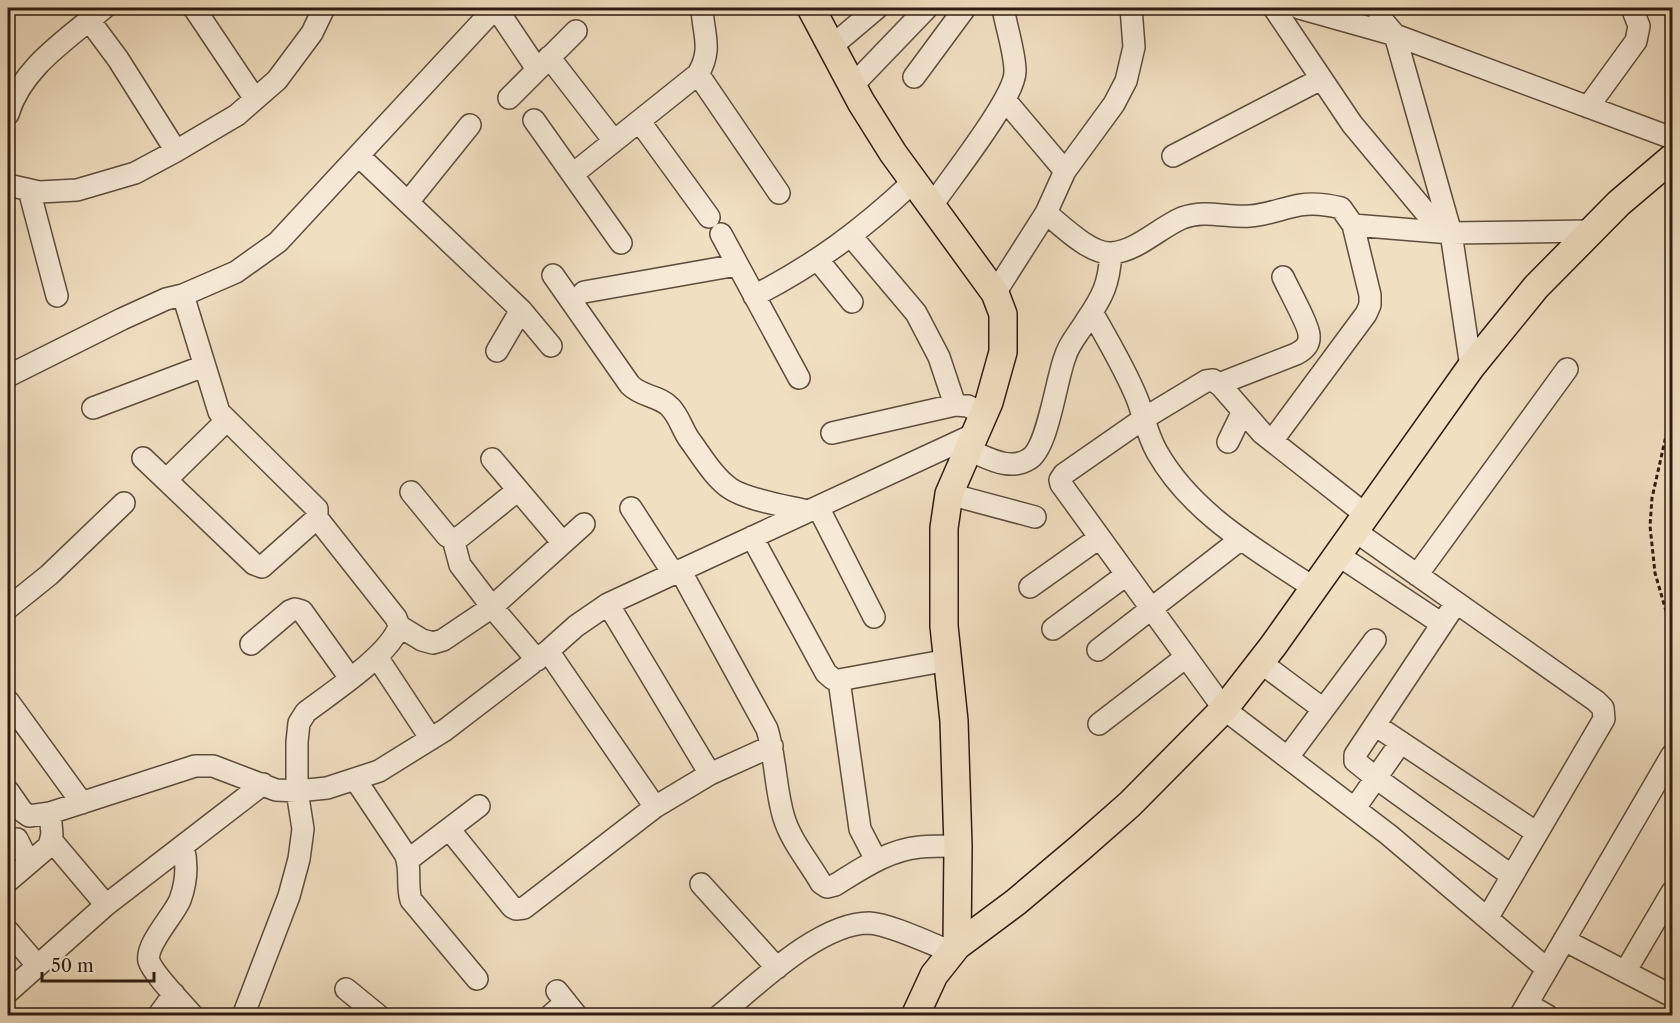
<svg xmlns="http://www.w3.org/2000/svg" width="1680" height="1023" font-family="'Libre Caslon Text',serif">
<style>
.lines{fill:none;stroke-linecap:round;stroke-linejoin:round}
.minor-casing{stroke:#5f4d3c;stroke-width:24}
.major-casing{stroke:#2e1c10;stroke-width:30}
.path{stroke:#2e1c10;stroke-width:3;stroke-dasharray:4.5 3;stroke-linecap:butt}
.minor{stroke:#f6ead7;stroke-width:21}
.major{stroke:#f1dfc2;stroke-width:27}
</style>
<rect width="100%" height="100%" fill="#f1dfc2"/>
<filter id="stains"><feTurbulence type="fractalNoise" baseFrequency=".00333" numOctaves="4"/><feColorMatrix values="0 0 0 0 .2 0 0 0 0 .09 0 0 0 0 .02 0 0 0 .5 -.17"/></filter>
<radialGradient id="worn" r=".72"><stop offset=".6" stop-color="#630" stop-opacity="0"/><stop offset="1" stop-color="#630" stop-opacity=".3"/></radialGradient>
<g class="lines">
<g class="minor-casing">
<path id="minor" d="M194,8L255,99
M496,8L537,69
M1274,8L1352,124L1442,232
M1299,8L1395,35L1451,233L1471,367
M1377,8L1384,22L1395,35L1672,138
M89,20L118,59L176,151
M832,46L877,8
M549,57L614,141
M698,74L779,193
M914,77L965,8
M853,85L927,8
M509,98L576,31
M1005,100L1065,171
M1588,107L1636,41L1639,26L1632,8
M8,114C22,67 68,39 104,8
M534,120L621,243
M640,122L709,217
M359,156L521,310L551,346
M1173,156L1321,79
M573,174L698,74C713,49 703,34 702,8
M8,185L39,192L77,190L135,173L176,151L237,115L277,80L312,33L324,8
M29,190L57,296
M408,202L470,125
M931,207C948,181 1016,97 1015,71C1015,53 1006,26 1003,8
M1046,213C1062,226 1091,255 1112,253C1137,251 1159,228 1182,218C1205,209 1227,218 1250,216C1267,215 1283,208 1300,205C1313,203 1329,205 1341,208L1353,225L1370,295V305L1366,314L1272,441
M1353,225L1451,233L1590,231
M721,234L799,378
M851,236L916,313L939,357L955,405
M818,260L852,302
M553,275L630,385C642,397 660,396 670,407C679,416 682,429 689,439C701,455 714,478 731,489C748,500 786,506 807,511
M584,292L737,265
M995,293L1046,213L1065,171L1114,104L1126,81L1134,47L1131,8
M754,296C816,264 862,230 913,182
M1092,312C1108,341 1126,370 1138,401C1144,418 1148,436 1157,452C1192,514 1257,550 1314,588
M497,351L521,310
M8,376L122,319L166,299L183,295L236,272L278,242L495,8
M1219,384L1296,354C1304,350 1310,345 1309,335C1309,326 1288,288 1283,277
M93,408L204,366
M832,433L955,405L968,406L984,415
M1228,442L1243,411
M968,450C987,457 1009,472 1029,459C1048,448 1056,380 1065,357C1069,343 1079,333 1086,321C1103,296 1109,284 1111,253
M143,458L254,564L262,567L317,518V509L219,412L183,295
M492,459L563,543
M166,480L227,420
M411,492L447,536L453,539L461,536L518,490
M949,494L1035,517
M818,507L874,617
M631,508L673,573
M1366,515L1262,433L1221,386L1213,380L1206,381L1143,419L1064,474L1060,480L1061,484L1224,709L1389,835L1547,969
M1355,531L1596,701L1603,708L1604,719L1488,917
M752,537L826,673L833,679L839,680L948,660
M453,539L460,565L492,607L537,660
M1338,555L1442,624
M680,570L767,729C776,758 775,789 784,818C791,841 809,862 821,883L827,887L835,885C861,869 888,850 920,847C932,846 945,846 958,846
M1417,575L1567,369
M1030,587L1099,538
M1456,603L1355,755V761L1376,778L1512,876
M608,604L710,774
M8,608L49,575L124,503
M399,626L422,640L433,643L443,640L492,607L584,524
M1053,629L1126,575
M251,644L290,611L295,609L302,611L350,678
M1098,650L1241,539
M548,651L655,807
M377,657L431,739
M1260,662L1323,709
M839,680L860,829L876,860
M8,701L82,803
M1099,724L1186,657
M1375,725L1537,833
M1288,757L1375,640
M355,779L405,854C412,869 406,884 411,900L477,979
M8,791L22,811L29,816L50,813L195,766H213L276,790L297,791L327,788L379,771L445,730L548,651L576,626L608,604L975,434
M1355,808L1401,742
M449,829L512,907L516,909L524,908L655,807L710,774L772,746
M17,839L29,863
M52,841L106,905
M183,846C188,865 187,881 180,900C174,915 145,945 149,961C153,974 183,1004 193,1016
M408,860L479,806
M8,881L49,846L52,834L50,813
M701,884L777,968
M8,931L37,965
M1564,940L1672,996
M1625,972L1672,892
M346,989L379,1016
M557,991L577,1016
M8,992L106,905L263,784
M1527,1004L1548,1016
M158,1016L174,994
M243,1016L289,896L299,859L303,829L297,791V742L299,723L306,712C331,693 391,654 399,626L396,618L317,518
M550,1016L566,1002
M719,1016C757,985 819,923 869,923C890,924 931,944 952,952
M1520,1016L1672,755"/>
</g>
<g class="major-casing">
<path id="major" d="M811,8L861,102L893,153L995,293L1003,314V352L989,402L949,494L944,528V626L954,721L958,846L957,946
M915,1016L934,975L957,946L1016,902L1080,848L1130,804L1224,709L1273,646L1471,367L1536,287L1619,203L1672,158"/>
</g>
<path class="path" d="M1672,409L1652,498L1650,526L1655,573L1666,611L1672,622"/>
<use href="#minor" class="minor"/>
<use href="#major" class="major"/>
</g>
<rect width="1680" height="1023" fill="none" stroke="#f1dfc2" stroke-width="30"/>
<rect x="9" y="9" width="1662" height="1005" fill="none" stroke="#2e1c10" stroke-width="3"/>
<rect x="15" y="15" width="1650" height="993" fill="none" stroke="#2e1c10" stroke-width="1.5"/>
<path d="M42 972v9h112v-9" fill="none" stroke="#2e1c10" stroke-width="3"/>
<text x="51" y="972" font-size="18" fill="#2e1c10" stroke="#f6ead7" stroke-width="4.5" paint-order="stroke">50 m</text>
<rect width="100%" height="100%" filter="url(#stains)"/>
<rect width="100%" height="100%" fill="url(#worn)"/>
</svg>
